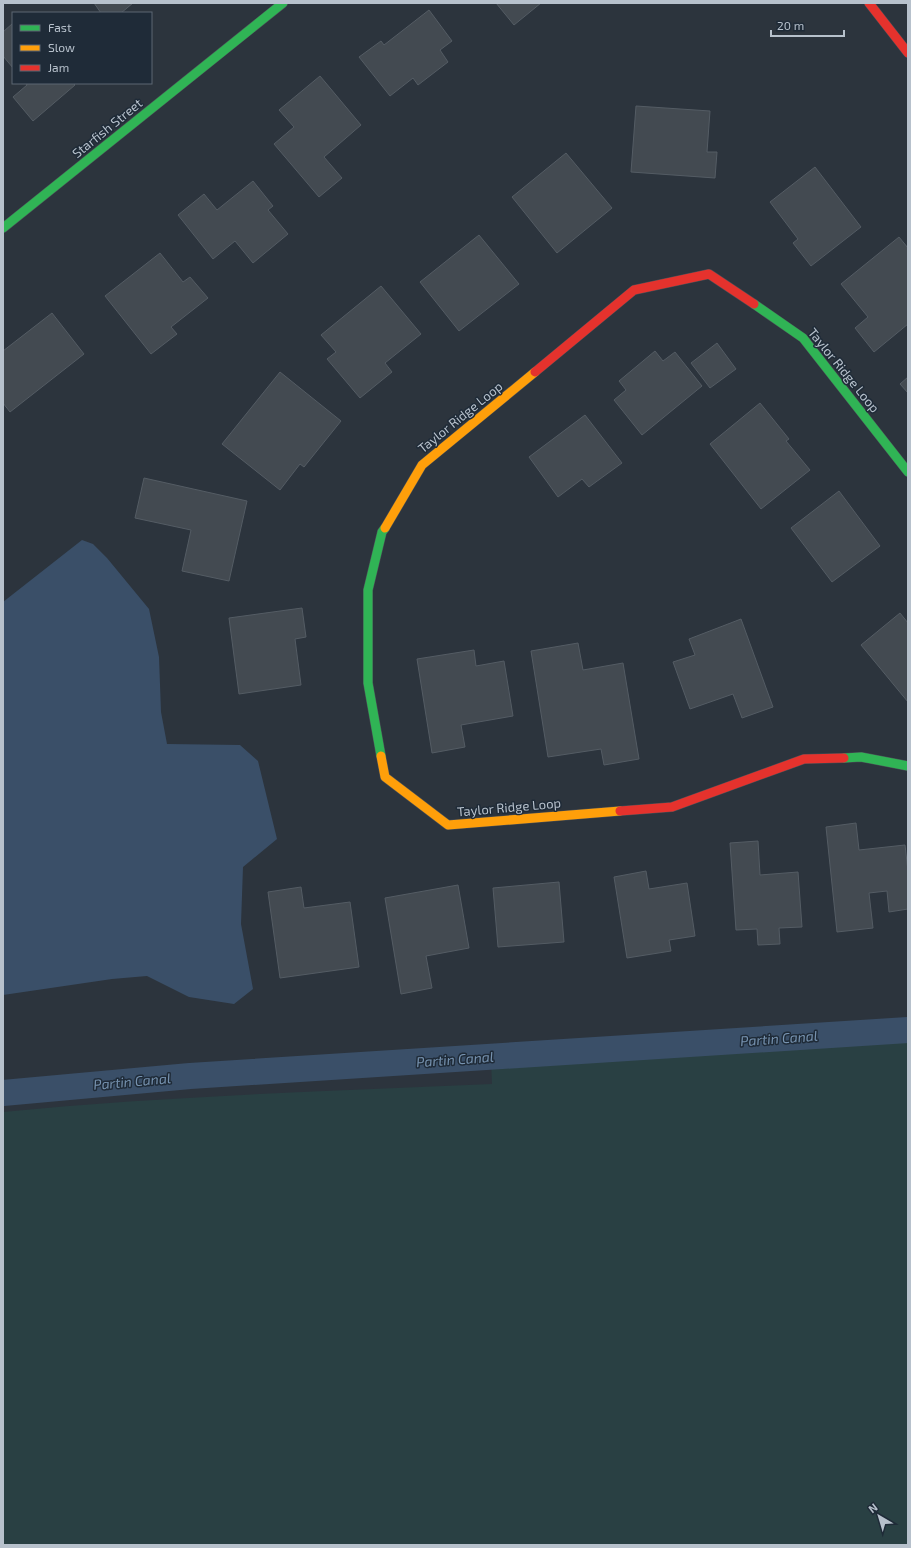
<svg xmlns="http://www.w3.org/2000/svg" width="911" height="1548" font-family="'Exo 2',sans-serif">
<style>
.green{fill:#294043}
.water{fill:#3a4f68}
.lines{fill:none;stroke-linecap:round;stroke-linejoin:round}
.canal{stroke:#3a4f68;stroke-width:26}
.building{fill:#434a51;stroke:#545c64}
.fast-casing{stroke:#4b5057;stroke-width:10}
.slow-casing{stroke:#4b5057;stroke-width:10}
.jam-casing{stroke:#4b5057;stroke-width:10}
.fast{stroke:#30b455;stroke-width:9}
.slow{stroke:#ff9f0a;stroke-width:9}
.jam{stroke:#e5322d;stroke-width:9}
.labels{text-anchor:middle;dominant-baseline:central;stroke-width:3;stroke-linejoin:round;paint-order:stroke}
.street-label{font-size:13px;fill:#b7c1cc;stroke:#1f2b38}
.water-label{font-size:14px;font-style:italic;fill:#7793b0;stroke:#1f2b38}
</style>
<rect width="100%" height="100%" fill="#2c343d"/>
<path class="green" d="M908,1018V1545H3V1112C166,1096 329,1091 492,1084L491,1058L562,1049Z"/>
<path class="water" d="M82,540L93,544L107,558L149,609L159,657L161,712L167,744L240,745L258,761L277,839L243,867L241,924L253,989L234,1004L189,997L147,976L112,979L3,995V602Z"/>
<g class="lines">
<path class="canal" d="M3,1093L190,1076L908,1030"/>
</g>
<path class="building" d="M94,3H133L121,13H101Z
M496,3H541L514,25Z
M429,10L452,41L440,50L448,62L418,85L413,78L390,96L359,57L381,41L384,45Z
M13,23V68L3,56V32Z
M320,76L361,125L324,157L342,178L319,197L274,144L294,127L279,110Z
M26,83H73L75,85L33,121L13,97L27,85Z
M636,106L710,111L707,152H717L715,178L631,172Z
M566,153L612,208L557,253L512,197Z
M815,167L861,227L811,266L793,243L798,239L770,202Z
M253,181L273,206L268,210L288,234L253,263L235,241L213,259L178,215L204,194L217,210Z
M479,235L519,284L459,331L420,282Z
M899,237L908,248V324L874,352L855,328L868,317L841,284Z
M160,253L183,282L190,277L208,298L171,327L177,334L151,354L105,296Z
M381,286L421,334L385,363L392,372L360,398L327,359L336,352L321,335Z
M52,313L84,354L10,412L3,403V351Z
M717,343L736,369L710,388L691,363Z
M655,351L663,361L675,352L702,386L642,435L614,400L626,390L619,381Z
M280,372L341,421L304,467L300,464L280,490L222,444Z
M908,377V393L900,384Z
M760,403L789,439L786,441L810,470L761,509L710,444Z
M585,415L622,463L589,487L582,479L558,497L529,457Z
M144,478L247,501L229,581L182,571L191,530L135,518Z
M839,491L880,546L832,582L791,528Z
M302,608L306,637L295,639L301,685L239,694L229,618Z
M900,613L908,623V702L861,645Z
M741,619L773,707L742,718L733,694L690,709L673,662L695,655L689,639Z
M578,643L583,670L623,663L639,759L604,765L601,749L548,757L531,651Z
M474,650L476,666L504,661L513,716L461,725L465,747L432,753L417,659Z
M856,823L859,850L905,845L908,871V909L889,912L887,891L869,893L873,928L837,932L826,827Z
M758,841L760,875L798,872L802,927L779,928L780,944L758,945L757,929L736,930L730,843Z
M646,871L649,889L687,883L695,936L669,940L671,951L627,958L614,877Z
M559,882L564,942L498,947L493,888Z
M458,885L469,948L426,956L432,988L401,994L385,898Z
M301,887L304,908L350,902L359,967L280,978L268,892Z"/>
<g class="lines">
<g class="fast-casing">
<path id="fast" d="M3,228L283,3
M754,304L803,338L908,472
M381,756L368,683V590L382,532L385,528
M844,758L861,757L908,766"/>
</g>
<g class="slow-casing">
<path id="slow" d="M385,528L422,465L535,372
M381,756L385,777L448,825L620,811"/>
</g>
<g class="jam-casing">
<path id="jam" d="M869,3L908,53
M535,372L634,290L709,274L754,304
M620,811L672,807L804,759L844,758"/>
</g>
<use href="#fast" class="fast"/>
<use href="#slow" class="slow"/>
<use href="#jam" class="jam"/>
</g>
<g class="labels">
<g class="street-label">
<text transform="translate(107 128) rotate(-39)">Starfish Street</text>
<text transform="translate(844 370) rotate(51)">Taylor Ridge Loop</text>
<text transform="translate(460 417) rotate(-39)">Taylor Ridge Loop</text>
<text transform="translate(509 807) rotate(-5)">Taylor Ridge Loop</text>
</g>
<g class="water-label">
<text transform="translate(779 1038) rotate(-4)">Partin Canal</text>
<text transform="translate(455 1059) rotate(-4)">Partin Canal</text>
<text transform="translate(132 1081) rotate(-5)">Partin Canal</text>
</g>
</g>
<rect width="911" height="1548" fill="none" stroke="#b7c1cc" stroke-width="8"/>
<rect x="12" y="12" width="140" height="72" fill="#1f2b38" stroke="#5c6773"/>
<rect x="20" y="25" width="20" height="6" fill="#30b455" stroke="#5c6773"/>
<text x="48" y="32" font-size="12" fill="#b7c1cc">Fast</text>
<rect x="20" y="45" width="20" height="6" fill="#ff9f0a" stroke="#5c6773"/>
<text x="48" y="52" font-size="12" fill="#b7c1cc">Slow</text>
<rect x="20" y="65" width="20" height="6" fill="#e5322d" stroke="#5c6773"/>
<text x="48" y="72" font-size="12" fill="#b7c1cc">Jam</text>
<g transform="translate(879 1516) rotate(322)" stroke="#1f2b38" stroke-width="3" paint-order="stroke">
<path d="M0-3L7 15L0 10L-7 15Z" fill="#b7c1cc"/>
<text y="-6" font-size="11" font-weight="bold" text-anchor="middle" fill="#b7c1cc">N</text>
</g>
<path d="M771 30v6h73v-6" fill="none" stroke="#b7c1cc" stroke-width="2"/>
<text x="777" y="30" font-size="12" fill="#b7c1cc" stroke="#1f2b38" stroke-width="3" paint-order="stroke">20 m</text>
</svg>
